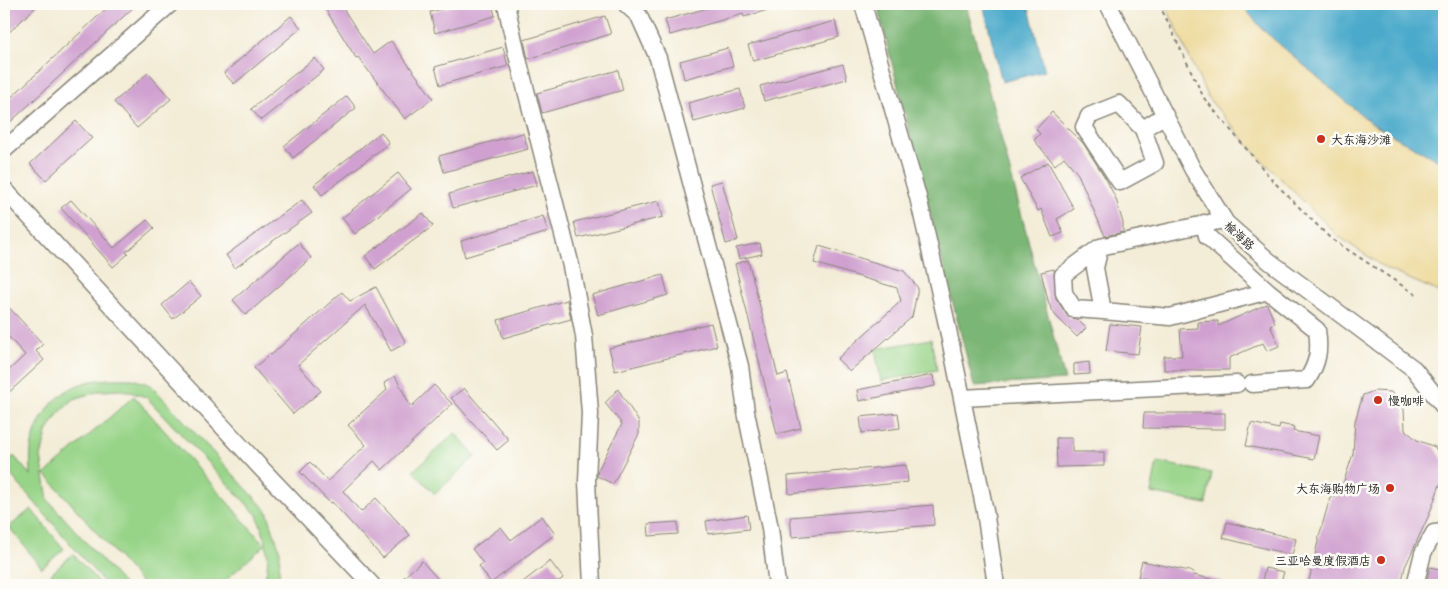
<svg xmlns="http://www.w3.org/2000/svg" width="1448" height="589" font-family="Mali,'LXGW WenKai TC',sans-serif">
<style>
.green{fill:#98d488;stroke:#5a7852}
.forest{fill:#7ab674;stroke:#4b6948}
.sand{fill:#eeda9e;stroke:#857b5d}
.water{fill:#4caacb;stroke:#346374}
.building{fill:#d0a1d0}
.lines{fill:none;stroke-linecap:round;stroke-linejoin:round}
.minor-casing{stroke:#888479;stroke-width:19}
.path{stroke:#888479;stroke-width:2;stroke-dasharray:4 4;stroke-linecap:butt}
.minor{stroke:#fff;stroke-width:16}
.poi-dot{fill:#c8321e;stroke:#fdfcf7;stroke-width:2}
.labels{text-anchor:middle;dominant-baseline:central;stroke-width:5;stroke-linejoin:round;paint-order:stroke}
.poi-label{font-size:12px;fill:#1c1c1c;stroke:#fdfcf7;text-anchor:start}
.street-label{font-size:12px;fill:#1c1c1c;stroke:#fdfcf7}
</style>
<rect width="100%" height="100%" fill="#fdfcf7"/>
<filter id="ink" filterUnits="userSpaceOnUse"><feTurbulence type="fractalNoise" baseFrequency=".02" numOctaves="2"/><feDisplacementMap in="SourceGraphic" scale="10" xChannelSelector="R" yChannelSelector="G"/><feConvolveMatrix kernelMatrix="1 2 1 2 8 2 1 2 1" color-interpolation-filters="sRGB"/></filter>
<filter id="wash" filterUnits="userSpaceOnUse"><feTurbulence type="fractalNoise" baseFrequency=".0096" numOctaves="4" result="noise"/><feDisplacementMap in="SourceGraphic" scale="20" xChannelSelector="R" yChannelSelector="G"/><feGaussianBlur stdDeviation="1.12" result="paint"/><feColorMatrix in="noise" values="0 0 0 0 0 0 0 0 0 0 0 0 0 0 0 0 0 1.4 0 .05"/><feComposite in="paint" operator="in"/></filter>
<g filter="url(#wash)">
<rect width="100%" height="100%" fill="#f3ecd6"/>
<path class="green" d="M931,339L937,370L881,381L875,349Z
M110,379H133L151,385L267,511L280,551L279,576L275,585H262C273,561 266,539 257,515L146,397L123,390L99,391L74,399L58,414L47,432L41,457L48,500L124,585H106L4,467V465L14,456L31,476C31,467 30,458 31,449C36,420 54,392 84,383C92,380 102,380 110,379Z
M134,396L265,545L220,585H143L45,474Z
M455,433L476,456L435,494L413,471Z
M1157,462L1212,473L1206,504L1151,493Z
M31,509L64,549L42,568L9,527Z
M73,554L101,585H62L51,574Z"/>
<path class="forest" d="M877,4H966L1065,380L974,386Z"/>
<path class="sand" d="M1165,4H1241L1263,30L1371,123L1444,164V294L1386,269L1338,236L1257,155L1208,98Z"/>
<path class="water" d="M983,4H1028L1045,71L1002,82Z
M1241,4H1444V164L1371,123L1263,30Z"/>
<g id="blocks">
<path class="building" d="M4,4H39L4,37Z
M111,4H137L4,128V104Z
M336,4H340L373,54L391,41L433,98L405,119L358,57L356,58L326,10Z
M460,4H492L495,16L435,33L430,12Z
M722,4H781V6L744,17L743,14L670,35L665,20Z
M291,16L301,28L234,84L224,73Z
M605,16L611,34L528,59L524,40Z
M835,21L839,37L753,61L748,45Z
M503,47L508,66L440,85L435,67Z
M728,48L733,66L684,79L680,61Z
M315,58L324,70L261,120L251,109Z
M843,64L847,79L764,101L760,86Z
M618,70L623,90L542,113L537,93Z
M148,73L171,99L137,128L114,102Z
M740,89L745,108L694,122L688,103Z
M347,96L356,108L293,158L284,146Z
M1052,112L1083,143L1106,179L1116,199L1123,223V232L1105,236L1078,174L1064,157L1055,165L1034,140L1040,134L1036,129Z
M76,121L92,138L46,180L30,164Z
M381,132L389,143L322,195L314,185Z
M523,133L528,149L444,172L439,156Z
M1048,162L1074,209L1057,219L1063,233L1052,237L1041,209L1038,211L1020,178Z
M533,171L537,185L453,208L449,194Z
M398,173L411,189L355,234L342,218Z
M722,181L738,240L726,244L710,184Z
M71,200L114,248L147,220L154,228L126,252L128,254L113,267L61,208Z
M302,200L312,213L235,268L226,255Z
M659,201L663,217L578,238L574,222Z
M423,213L433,226L375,269L365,256Z
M543,216L548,232L465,257L461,241Z
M299,243L311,258L246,315L233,300Z
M760,243L762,254L739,259L736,248Z
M819,246L904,271L918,288L912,317L850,371L837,359L901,301L897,288L814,263Z
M748,260L778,376L787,373L801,428L777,434L735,264Z
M1054,269L1056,298L1068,317L1077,319L1086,328L1077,337L1055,315L1049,304L1041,272Z
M663,275L668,295L598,315L592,295Z
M189,282L201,296L173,319L162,305Z
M376,287L406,343L391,351L365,305L298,365L321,391L293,414L254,368L270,354L271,355L342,292L350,301Z
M567,300L571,319L503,338L498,320Z
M4,302L43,344L36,351L44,360L4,397V375L25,355L4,332Z
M1267,304L1275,323L1270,325L1279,346L1267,351L1263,343L1229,358V370H1164V356H1182L1180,329L1198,328V322L1218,321V326Z
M711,323L717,346L615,371L609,348Z
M1110,324L1142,327L1138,354L1106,351Z
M1089,362L1090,374L1074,375V364Z
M933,375L935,386L859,401L857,390Z
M395,376L411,407L434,385L452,404L382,470L374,461L343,491L361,512L376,498L410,535L383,558L332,502L330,503L300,472L310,462L328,481L366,445L348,425L387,390L384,383Z
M464,388L509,440L497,450L451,398Z
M618,389L639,422V434L613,484L597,476L598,470L622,424L605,403Z
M1374,391L1391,392L1404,409L1405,430L1417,440L1435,447L1444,462L1442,479L1429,515L1405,567L1401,585H1308L1320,533L1330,498L1339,496L1353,454L1355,421L1363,395Z
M898,413L900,428L862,433L860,417Z
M1144,413H1225V429L1143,428Z
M1251,423L1279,429L1280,424L1294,427L1293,431L1319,436L1314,459L1246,446Z
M1056,438H1072V452H1104V466L1057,467Z
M906,465L908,482L789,494L788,476Z
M933,505L934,525L792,537L790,517Z
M747,515L749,529L708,534L706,521Z
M542,516L555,534L491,583L479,566L483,563L472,549L501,527L511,540Z
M678,522V534L649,536L648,524Z
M1227,522L1296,539L1292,555L1223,538Z
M422,561L443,585H411L404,577Z
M550,561L563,578L554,585H519Z
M1142,561L1194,572L1193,575L1221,581V585H1173L1138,577Z
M1430,567L1444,570V585L1427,581Z
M1265,568L1284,572L1280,585H1261Z"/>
</g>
</g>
<g filter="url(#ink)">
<use href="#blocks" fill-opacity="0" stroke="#888479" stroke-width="1"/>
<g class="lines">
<g class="minor-casing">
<path id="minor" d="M506,4L517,55L571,266L584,336L590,413L587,481L592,585
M626,4L639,16L658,58L740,366L746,412L770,528L777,585
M863,4L918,197L946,320L985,511L996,585
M1108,4L1193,170L1226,223L1269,261L1414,369L1444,407
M1143,129L1155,163L1120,182L1084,127L1089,116L1119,104L1143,129L1165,115
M4,150L170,4
M4,189L260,467L372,585
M1223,220L1100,247L1095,268L1103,311L1170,317L1268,291
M1204,223L1207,236L1268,291L1317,330C1320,350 1318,363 1307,380L1252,384
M1100,247L1063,275L1064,293L1074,309L1103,311
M962,398L1237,384
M1415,585L1423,553L1434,533L1444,532"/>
</g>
<path class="path" d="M1159,4L1204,98L1274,182L1330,238L1418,296"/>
<use href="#minor" class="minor"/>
</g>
</g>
<g class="poi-dot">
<circle cx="1321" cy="139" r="5"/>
<circle cx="1378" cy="400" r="5"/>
<circle cx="1390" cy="488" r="5"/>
<circle cx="1381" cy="560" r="5"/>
</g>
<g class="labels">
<g class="poi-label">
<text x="1331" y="139">大东海沙滩</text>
<text x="1388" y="400">慢咖啡</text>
<text x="1380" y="488" text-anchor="end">大东海购物广场</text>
<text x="1371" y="560" text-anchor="end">三亚哈曼度假酒店</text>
</g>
<g class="street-label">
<text transform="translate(1240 235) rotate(43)">榆海路</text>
</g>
</g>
<rect width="1448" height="589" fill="none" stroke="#fdfcf7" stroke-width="20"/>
</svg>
